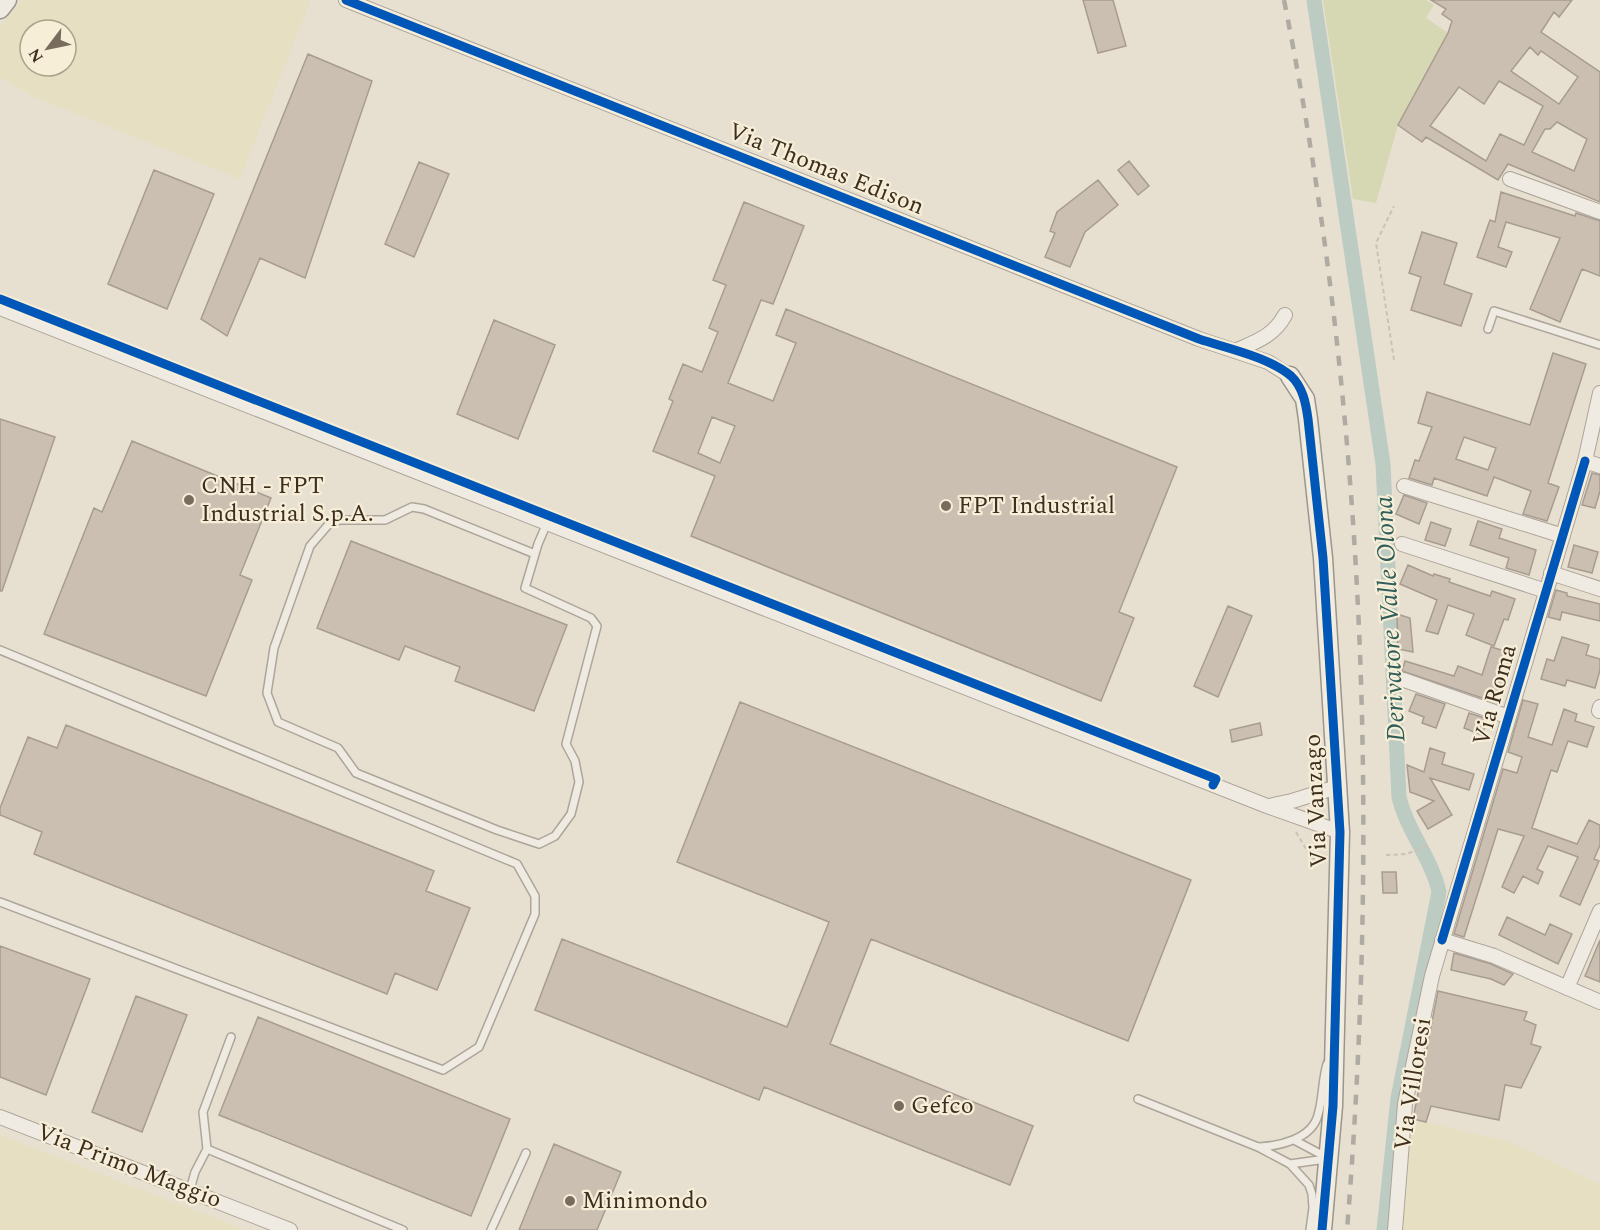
<svg xmlns="http://www.w3.org/2000/svg" width="1600" height="1230" font-family="Spectral,serif">
<style>
.farmland{fill:#e6dfc2;fill-rule:evenodd}
.green{fill:#d6d7b3}
.lines{fill:none;stroke-linecap:round;stroke-linejoin:round}
.canal{stroke:#bcccc2;stroke-width:15}
.building{fill:#cbbfb2;stroke:#a89c90;stroke-width:1.5;fill-rule:evenodd}
.lane-casing{stroke:#ada599;stroke-width:10}
.street-casing{stroke:#ada599;stroke-width:16}
.secondary-casing{stroke:#9c958a;stroke-width:21}
.path{stroke:#c8c2b9;stroke-width:2;stroke-dasharray:4.5 3;stroke-linecap:butt}
.lane{stroke:#efebe3;stroke-width:7}
.street{stroke:#efebe3;stroke-width:14}
.secondary{stroke:#efebe3;stroke-width:18}
.rail{stroke:#afaaa2;stroke-width:4.5;stroke-dasharray:10 10;stroke-linecap:butt}
.cycleway-casing{stroke:#f7eed8;stroke-width:13}
.cycleway{stroke:#0057b8;stroke-width:9}
.poi-dot{fill:#786c5e;stroke:#f7eed8;stroke-width:2}
.labels{text-anchor:middle;dominant-baseline:central;stroke-width:4.5;stroke-linejoin:round;paint-order:stroke}
.street-label{font-size:24px;fill:#3d2e20;stroke:#f7eed8}
.poi-label{font-size:24px;fill:#3d2e20;stroke:#f7eed8;text-anchor:start}
.water-label{font-size:26px;font-style:italic;fill:#2f5d5a;stroke:#f7eed8}
</style>
<rect width="100%" height="100%" fill="#e7e0d1"/>
<path class="farmland" d="M20,0H311L240,179L34,97L0,77V28ZM30,30H66V66H30Z
M1412,1119L1510,1142L1600,1184V1230H1403Z
M0,1135L246,1230H0Z"/>
<path class="green" d="M1323,0H1426L1434,5L1426,18L1448,33L1398,125L1376,203L1353,199Z"/>
<g class="lines">
<path class="canal" d="M1314,0L1383,464L1399,797C1407,831 1432,859 1439,892L1398,1098L1384,1230"/>
</g>
<path class="building" d="M1083,0H1113L1126,46L1098,53Z
M1431,0H1572L1559,17L1554,12L1541,32L1600,72V202L1508,164L1498,180L1426,137L1422,142L1398,125L1448,33L1452,21L1442,14L1446,9ZM1530,47L1538,55L1541,51L1578,77L1559,104L1511,71ZM1499,81L1543,106L1524,145L1500,134L1486,161L1430,126L1459,87L1484,104ZM1557,122L1587,139L1574,171L1532,152L1545,129H1550Z
M308,54L372,81L305,278L260,258L227,336L201,319Z
M1129,161L1149,186L1138,195L1118,170Z
M419,162L449,174L414,257L385,244Z
M154,170L214,194L167,309L108,284Z
M1098,180L1118,205L1085,232L1070,267L1045,257L1055,233L1050,231L1057,212Z
M1501,192L1575,216L1576,213L1600,221V276L1582,269L1560,322L1530,309L1560,238L1506,222L1498,247L1512,252L1506,267L1477,257L1490,220L1495,222Z
M744,202L804,226L773,304L761,300L728,383L773,401L796,343L776,335L786,309L1177,467L1119,612L1134,618L1101,701L691,536L715,476L653,451L673,401L669,399L683,364L702,372L718,332L709,328L726,285L713,280ZM712,417L735,426L720,463L698,453Z
M1422,232L1457,243L1444,284L1472,294L1461,326L1411,310L1421,277L1409,273Z
M494,320L555,345L518,439L457,414Z
M1553,353L1586,364L1548,483L1559,487L1547,521L1523,514L1531,491L1494,477L1487,496L1434,478L1432,485L1409,478L1415,460L1419,461L1432,427L1418,423L1427,392L1530,425ZM1464,437L1496,448L1488,470L1456,459Z
M0,419L55,437L2,591H0Z
M132,441L271,498L240,575L252,580L206,696L44,634L94,508L102,512Z
M1592,473L1600,475V491L1595,508L1582,505Z
M1404,495L1427,503L1419,524L1396,514Z
M1478,521L1502,529L1499,538L1536,550L1529,575L1506,568L1509,558L1470,545Z
M1431,522L1451,529L1445,546L1425,540Z
M351,541L567,625L534,711L455,681L460,667L405,646L399,660L317,628Z
M1574,545L1598,552L1592,573L1568,567Z
M1408,565L1433,576L1434,574L1450,579L1449,582L1490,596L1492,591L1515,599L1508,620L1504,619L1494,646L1466,635L1474,614L1448,605L1438,634L1426,631L1437,600L1400,584Z
M1556,590L1567,593V596L1600,604V621L1562,612L1560,620L1548,617Z
M1228,606L1252,616L1218,697L1194,686Z
M1397,614L1410,618L1413,652L1398,649Z
M1562,637L1589,645L1586,655L1600,659V670L1595,688L1567,680L1565,686L1541,679L1547,659L1554,661Z
M1491,647L1512,653L1497,703L1402,671L1405,661L1454,676L1458,666L1482,675Z
M1416,694L1445,704L1436,728L1422,723L1424,717L1409,711Z
M1523,700L1538,704L1528,737L1552,745L1564,709L1577,714L1575,721L1594,727L1587,747L1568,741L1557,772L1551,770L1532,828L1577,844L1589,820L1600,825V845L1594,859L1599,861L1580,905L1560,896L1578,857L1548,846L1537,869L1543,872L1538,884L1523,876L1514,893L1502,887L1524,836L1498,829L1464,937L1454,934L1503,769L1517,773L1522,757L1508,752Z
M740,702L1191,880L1128,1041L871,939L830,1044L1033,1126L1010,1185L764,1087L759,1100L535,1010L562,939L787,1027L829,922L677,862Z
M1469,713L1488,719L1482,735L1464,728Z
M1260,723L1262,735L1232,742L1230,730Z
M66,725L434,871L426,891L470,908L437,990L395,973L387,994L34,854L42,832L0,815V808L28,737L57,748Z
M1430,748L1445,753L1442,764L1474,774L1469,790L1430,778L1452,815L1428,829L1417,811L1434,801L1410,792L1407,765L1424,772Z
M1382,872H1396L1397,893H1383Z
M1507,917L1545,935L1550,924L1572,934L1558,964L1499,935Z
M1600,940V982L1585,976Z
M0,946L90,979L46,1095L0,1077Z
M1454,953L1491,964L1513,974L1504,985L1491,979L1451,970Z
M1438,991L1527,1012L1524,1020L1536,1025L1531,1044L1541,1047L1521,1088L1505,1085L1499,1120L1431,1106L1426,1122L1413,1119Z
M136,996L187,1015L142,1132L92,1112Z
M258,1017L510,1119L471,1216L219,1115Z
M554,1144L621,1172L597,1230H519Z"/>
<g class="lines">
<g class="lane-casing">
<path id="lane" d="M1488,329L1494,311L1600,345
M535,554L424,509L412,507L385,520H340L329,524L310,546L274,648L267,693L278,722L338,748L356,773L497,830L539,844L555,836L571,814L579,782L575,761L566,744L597,626L591,618L525,588L538,544L547,523
M0,650L517,864L535,896V914L479,1047L443,1070L0,902
M1138,1099L1258,1147L1290,1164L1309,1185L1312,1194L1313,1208L1310,1230
M1294,1140L1326,1157
M1259,1147C1279,1146 1312,1139 1318,1115C1323,1099 1322,1081 1327,1064
M207,1149L203,1112L231,1037
M1290,1164L1326,1159
M190,1190L195,1172L207,1149L403,1230
M491,1230L526,1153"/>
</g>
<g class="street-casing">
<path id="street" d="M346,0L1199,339L1268,362L1290,376
M1510,179L1600,212
M0,308L1267,806L1340,832
M1235,351C1255,342 1274,336 1285,315
M1585,461L1600,466
M1404,486L1563,536
M1402,544L1546,591
M1551,573L1600,589
M1404,680L1509,717
M1599,711L1600,707
M1269,806L1292,801L1337,787
M1442,940L1494,956L1600,1002
M1567,988L1600,911
M0,1117L290,1230
M1395,1230L1405,1104L1432,976L1585,461L1600,393"/>
</g>
<g class="secondary-casing">
<path id="secondary" d="M0,9L7,0
M1290,376L1305,399L1308,419L1323,558L1340,832L1333,1106L1322,1230"/>
</g>
<path class="path" d="M1394,360L1376,243L1394,206
M1296,832L1312,859L1323,858
M1386,855L1407,854L1428,845"/>
<use href="#lane" class="lane"/>
<use href="#street" class="street"/>
<use href="#secondary" class="secondary"/>
<path class="rail" d="M1284,0C1365,406 1380,818 1347,1230"/>
<g class="cycleway-casing">
<path id="cycleway" d="M346,0L1199,339C1226,348 1269,357 1291,376C1303,387 1306,404 1308,419L1323,558L1340,832L1333,1106L1322,1230
M0,299L1216,779L1213,785
M1442,940L1585,461"/>
</g>
<use href="#cycleway" class="cycleway"/>
</g>
<g class="poi-dot">
<circle cx="189" cy="500" r="6"/>
<circle cx="946" cy="506" r="6"/>
<circle cx="899" cy="1106" r="6"/>
<circle cx="570" cy="1201" r="6"/>
</g>
<g class="labels">
<g class="street-label">
<text transform="translate(826 169) rotate(22)">Via Thomas Edison</text>
<text transform="translate(1495 695) rotate(-74)">Via Roma</text>
<text transform="translate(1316 801) rotate(-93)">Via Vanzago</text>
<text transform="translate(1413 1084) rotate(-81)">Via Villoresi</text>
<text transform="translate(129 1166) rotate(21)">Via Primo Maggio</text>
</g>
<g class="poi-label">
<text x="201" y="486">CNH - FPT<tspan x="201" dy="28">Industrial S.p.A.</tspan></text>
<text x="958" y="506">FPT Industrial</text>
<text x="911" y="1106">Gefco</text>
<text x="582" y="1201">Minimondo</text>
</g>
<g class="water-label">
<text transform="translate(1390 619) rotate(-93)">Derivatore Valle Olona</text>
</g>
</g>
<g transform="translate(48 48) rotate(238)"><circle r="28" fill="#f7eed8" stroke="#ada18e" stroke-width="1.5"/>
<path d="M0-4.5L10 22L0 15L-10 22Z" fill="#786c5e"/>
<text y="-9" font-size="16" font-weight="bold" text-anchor="middle" fill="#3d2e20">N</text>
</g>
</svg>
